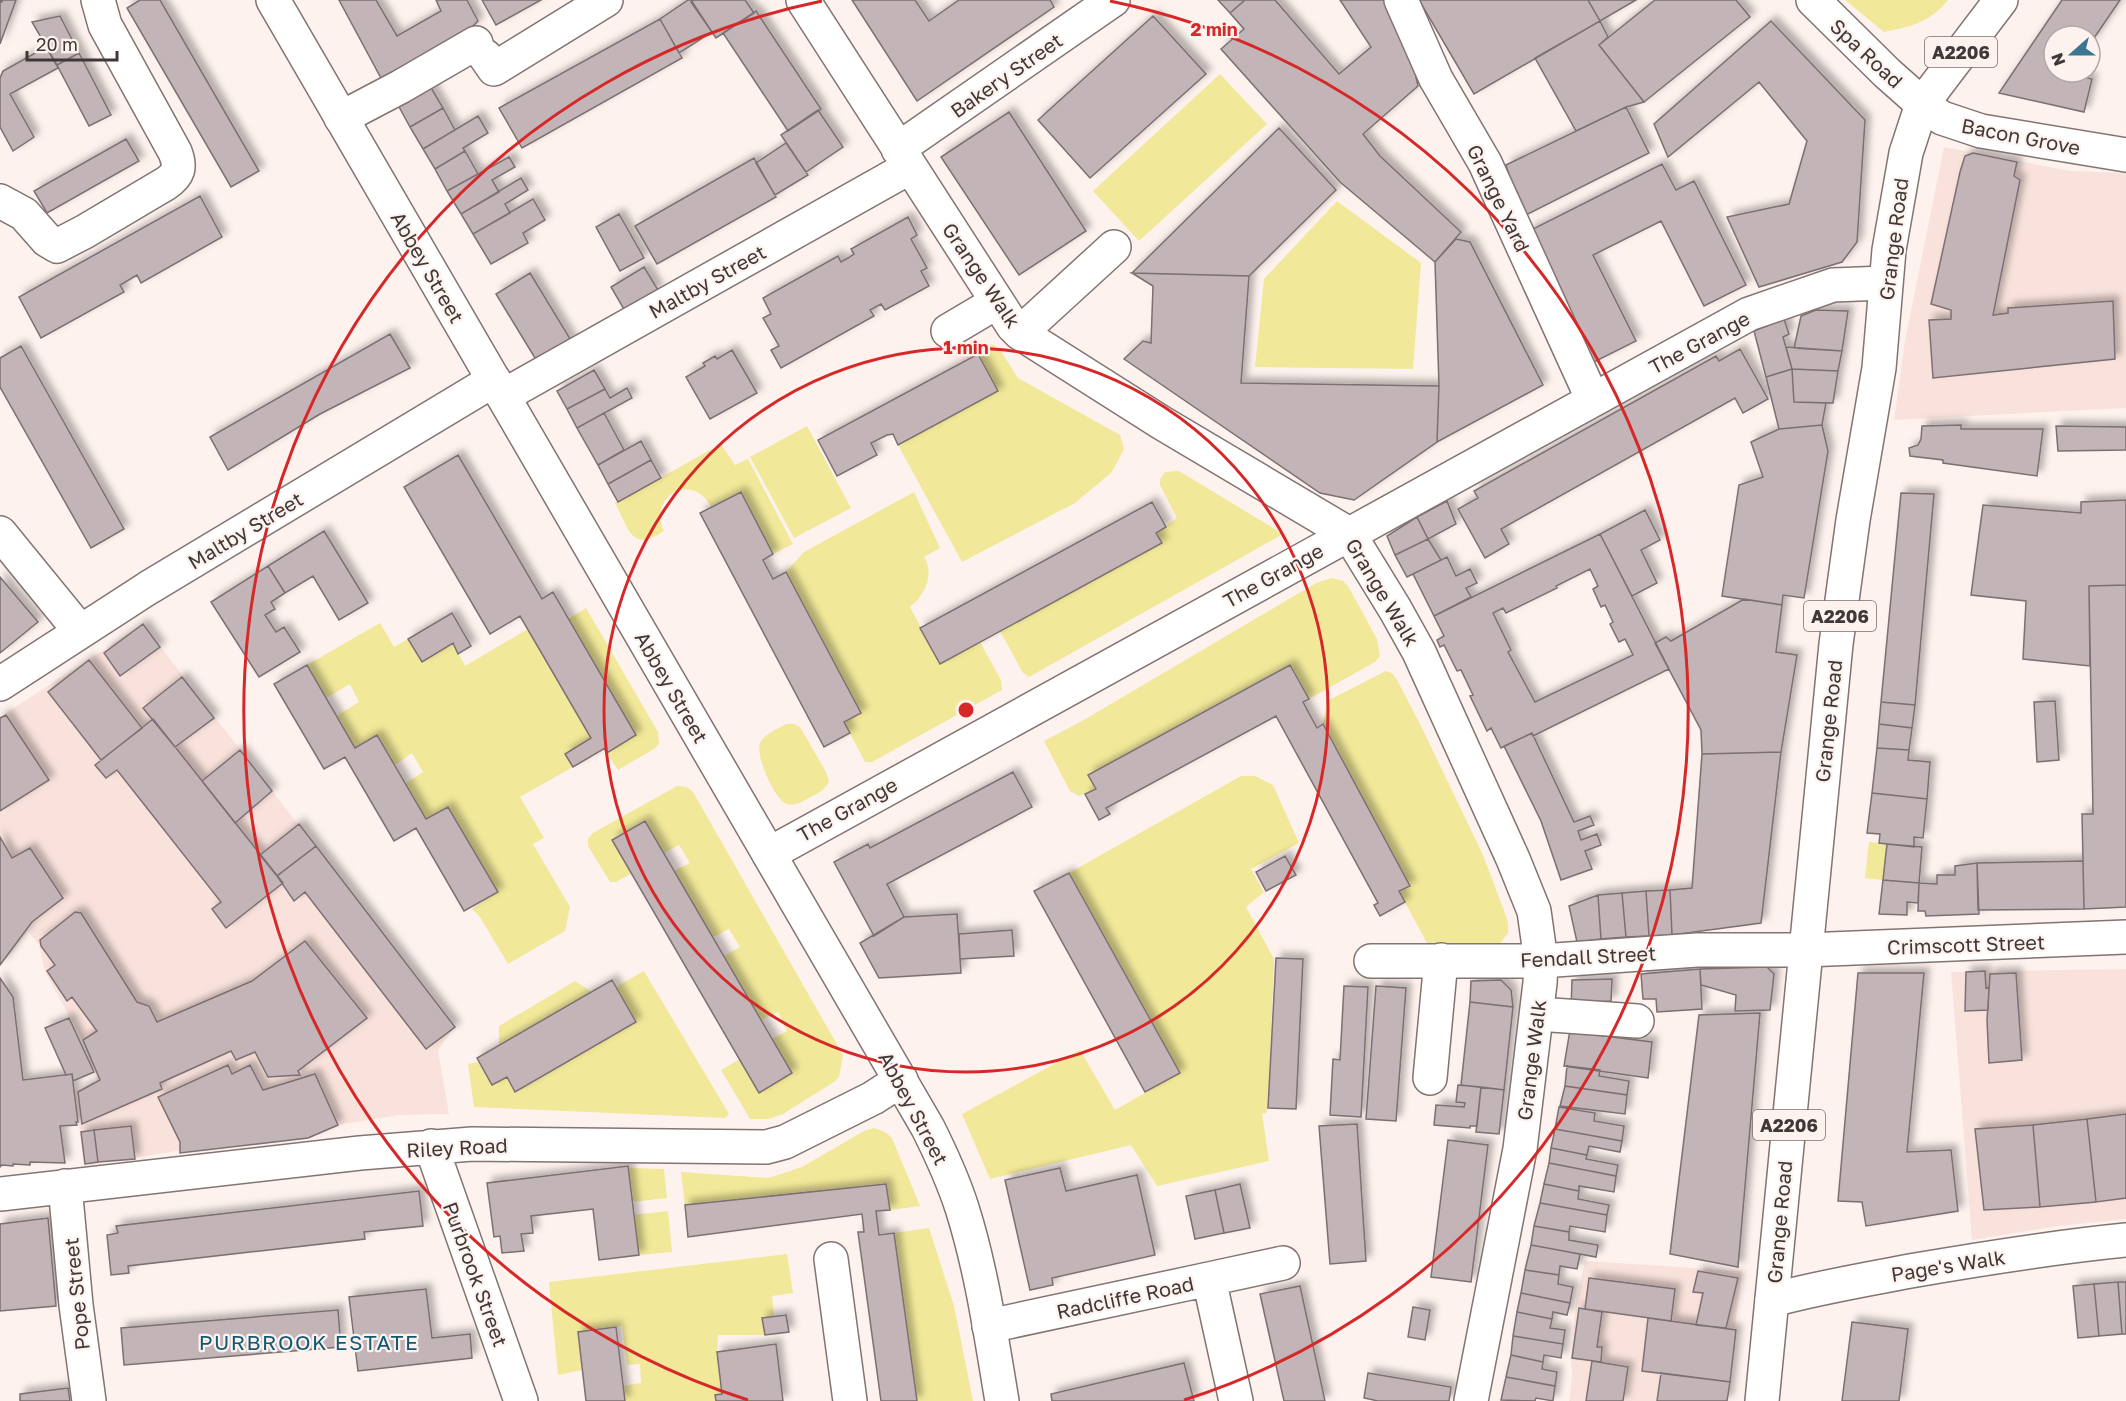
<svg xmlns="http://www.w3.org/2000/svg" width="2126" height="1401" font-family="'Golos Text',sans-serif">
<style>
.built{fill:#fae2dc}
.green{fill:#f1e899}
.building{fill:#c3b4b8;stroke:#7c6f72;stroke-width:1.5;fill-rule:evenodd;filter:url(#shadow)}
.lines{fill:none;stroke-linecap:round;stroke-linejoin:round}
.minor-casing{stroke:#827471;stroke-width:36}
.major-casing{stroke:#827471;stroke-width:36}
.minor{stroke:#fff;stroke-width:33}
.major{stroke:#fff;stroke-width:33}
.rail{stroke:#736c6a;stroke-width:4.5;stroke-dasharray:8 8;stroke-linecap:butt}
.ring{fill:none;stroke:#d62828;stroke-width:3}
.labels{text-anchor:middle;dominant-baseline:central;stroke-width:4.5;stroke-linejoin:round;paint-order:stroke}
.shield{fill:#fef2ee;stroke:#78706e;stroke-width:1.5}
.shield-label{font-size:18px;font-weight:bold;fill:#3e3937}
.street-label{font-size:20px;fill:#3e3937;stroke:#fef2ee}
.neighbourhood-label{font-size:21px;letter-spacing:1.5px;fill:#105974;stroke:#fef2ee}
.centre{fill:#d62828;stroke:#fef2ee;stroke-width:3}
.ring-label{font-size:18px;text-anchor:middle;font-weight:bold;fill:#d62828;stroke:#fef2ee;stroke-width:4.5;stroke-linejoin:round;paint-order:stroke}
</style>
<defs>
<filter id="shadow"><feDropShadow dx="5.5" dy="-5.5" stdDeviation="3" flood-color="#0004"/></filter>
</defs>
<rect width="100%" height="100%" fill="#fef2ee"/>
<path class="built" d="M1944,147L2071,171L2126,173V408L1894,420L1905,341Z
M143,624L455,1027L438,1050L449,1114L399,1115L84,1166L75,1091L97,1081L83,1041L45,972L39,945L28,931L0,967V717Z
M2126,969V1219L2058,1226L1972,1240L1951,972Z
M1585,1261L1742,1271L1726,1401H1569L1572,1376L1571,1361L1576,1303Z"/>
<path class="green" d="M1845,0H1948C1931,22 1910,27 1884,32Z
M1220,74L1267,124L1139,241L1093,191Z
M1337,201L1421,263L1413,369L1255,367L1264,279Z
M992,344L1000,350L1018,378L1120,435L1124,449L1112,472L1075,503L962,562L898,445L998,390L978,354Z
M807,426L851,508L794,538L750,457Z
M721,444L735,465L748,459L793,544L773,554L741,492L712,507C708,502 705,497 699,493C674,479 651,507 664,531C631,553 629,529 615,503Z
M1179,471L1283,534L1029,677L1023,673L1000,631L1161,543L1156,533L1177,518L1160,485V479L1165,472Z
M914,492L940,548L924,557C935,574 925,595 910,607L940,663L980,642L1001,680L1002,690L872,762H865L844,722L861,713L786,572L804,552Z
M1332,578L1343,581L1348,586L1377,639L1380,656L1375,662L1309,699L1290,666L1088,776L1096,789L1079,796L1070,791L1044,741L1082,721L1316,583Z
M586,608L658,732L659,744L654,749L618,770L607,753L636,735L568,619Z
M380,623L394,647L408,639L421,662L453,643L465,666L528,629L591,738L565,754L573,767L520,797L544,838L533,844L570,907L565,931L508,964L480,917L472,909L497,892L448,807L426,819L406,783L423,772L412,753L395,765L377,735L355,748L337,716L359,702L350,684L326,698L307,665Z
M1386,671L1392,673L1397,680L1421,726L1483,855L1503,908L1508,923V933L1501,942L1495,947L1428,945L1399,891L1410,885L1323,724L1327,701Z
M786,724H794L800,727L826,772L829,781C825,791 818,793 809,798C802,802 795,806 787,804C775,801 755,755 760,743C764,734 778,729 786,724Z
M1241,776H1255L1273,785L1299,843L1251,869L1264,892L1246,907L1274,959L1268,1108L1266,1113L1262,1114L1269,1161L1157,1186L1131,1145L990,1179L962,1114L1080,1050L1115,1110L1180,1073L1069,873Z
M677,786L687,787L693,792L843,1055L839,1077L834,1082L783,1114L768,1119H750L721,1070L740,1059L759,1092L791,1074L772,1039L787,1031L778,1012L761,1020L724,956L740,947L729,929L713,937L674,871L690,863L679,845L664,853L644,821L612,839L632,873L616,882H610L588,846V839L593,833Z
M1869,842L1887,844L1883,880L1865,878Z
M644,971L729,1114L725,1118L474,1107L468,1064L478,1062L492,1085L507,1077L516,1092L636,1022L616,987Z
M575,981L592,992L499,1046V1026Z
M874,1128L885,1132L892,1138L920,1206L890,1210L886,1184L685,1205L681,1172L769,1178L802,1167L864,1131Z
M628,1168L664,1169L667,1198L632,1202Z
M668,1211L672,1252L639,1255L633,1215Z
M929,1228L954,1306L973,1401H917L894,1233Z
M787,1254L793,1293L772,1296L774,1316L763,1318L765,1335H718L717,1352L722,1394L715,1395L716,1401H625L623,1386L641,1383L640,1364L627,1365L622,1326L578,1332L582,1370L558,1375L549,1282Z"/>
<path class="building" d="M0,0H16L0,44Z
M140,0H160L259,171L231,187L127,8Z
M339,0H376L397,36L441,11L436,0H467L478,21L467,32L382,80Z
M482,0H541L496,25Z
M688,0H691L712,32L679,53L660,19Z
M694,0H745L754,13L716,38L691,2Z
M852,0H915L929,21L959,0H1050L1054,7L917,101Z
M1218,0H1245L1230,13Z
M1245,0H1275L1339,74L1371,47L1340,0H1387L1406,33L1418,86L1363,134L1380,156L1461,232L1435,262L1340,182L1221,49L1244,29L1230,13Z
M1419,0H1588L1600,21L1474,94Z
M1588,0H1636L1600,21Z
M1655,0H1736L1750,17L1644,102L1599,45Z
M2062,0H2120L2090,44V36H2054V72H2070L2069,74L2092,79L2084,112L1999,93Z
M756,11L821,109L788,131L723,33Z
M60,16L79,53L57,65L32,22Z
M1153,16L1206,74L1090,178L1038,120Z
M660,19L682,58L522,148L499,108Z
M1600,21L1608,37L1599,45L1644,102L1626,107L1576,131L1535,58Z
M1771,21L1865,120L1857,242L1842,262L1759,287L1727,217L1789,204L1807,141L1759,82L1668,157L1654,124Z
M46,47L58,68L10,94L34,137L13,151L0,127V78L3,71Z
M79,53L111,115L89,126L57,65Z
M430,86L443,108L410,127L398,105Z
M1626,107L1649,153L1522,217L1506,165Z
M443,108L455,130L423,149L410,127Z
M818,110L843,147L806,172L781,135Z
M1009,112L1086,231L1019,275L941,157Z
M478,116L488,133L463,148L465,151L435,169L423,149Z
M1279,128L1336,190L1249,276L1132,273Z
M126,139L139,161L47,213L34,191Z
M786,143L808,175L775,195L756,163Z
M465,151L478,174L447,191L435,169Z
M1973,153L2017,162L2014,176L2020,180L1993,315L2008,313V308L2113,301L2115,359L1933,378L1929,320L1951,319V310L1931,304L1960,172L1965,156Z
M509,157L515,167L492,180L499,192L461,214L447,191Z
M754,158L776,197L657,264L635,226Z
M1662,164L1676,190L1694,181L1746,285L1704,306L1661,221L1593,255L1636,341L1592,363L1527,232Z
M521,178L528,190L505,204L510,213L473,234L461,214Z
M200,196L222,237L141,283L137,275L120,285L124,292L41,338L19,297Z
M533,199L545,220L523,233L528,243L491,264L473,234Z
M619,214L644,258L620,271L596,227Z
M908,217L917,235L911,239L927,268L921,271L929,286L885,310L881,304L870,310L874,316L781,368L771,350L779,346L763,318L771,314L763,298L838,256L841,262L848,258L854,254L851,249Z
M1456,239L1470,242L1543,385L1437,442L1439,386L1435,262Z
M644,267L658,290L625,311L611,287Z
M530,273L572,342L538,363L496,294Z
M1132,273L1249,276L1241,383L1439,386L1437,442L1354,500L1320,493L1124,359L1143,341L1151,343L1153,286Z
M1816,310L1848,311L1842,351L1794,348L1801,316Z
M1784,319L1789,334L1783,337L1792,369L1766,377L1754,331Z
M390,334L410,368L320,414L228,470L210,437Z
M21,346L124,529L91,548L0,387V358Z
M1786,347L1842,351L1838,371L1792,369Z
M1740,349L1768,399L1743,413L1735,398L1501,529L1509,544L1485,558L1458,509L1478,498L1474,491L1716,356L1719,361Z
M732,350L757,393L710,419L686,377L705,366L703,363L715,356L717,359Z
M978,354L998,391L898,445L893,434L887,435L871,443L877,455L837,476L818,440Z
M1792,369L1794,402L1826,403L1822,425L1779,429L1766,377Z
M1792,369L1838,371L1833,403L1794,402Z
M594,370L605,389L567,409L557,391Z
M627,388L632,398L577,428L567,409L605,389L610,398Z
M604,413L624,450L598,465L577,428Z
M1822,425L1828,451L1804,598L1783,595L1782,605L1722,596L1739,485L1763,477L1751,442L1779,429Z
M1961,425V429H2043L2037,476L1943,463V460L1910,456L1909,448L1918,445L1921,439L1922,426Z
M2056,426L2126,427V450L2058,451Z
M641,441L651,460L608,484L598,465Z
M458,455L542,599L553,592L636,735L607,753L605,748L573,767L565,754L591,738L520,616L490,634L404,487Z
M651,460L661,478L618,502L608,484Z
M741,492L773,554L763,560L773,579L786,572L861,713L844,722L850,733L824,747L700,513Z
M1901,493L1934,494L1915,705L1881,702Z
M2126,500V585L2089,586L2090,666L2023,659L2026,601L1971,595L1983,505L2081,513V502Z
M1447,501L1456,524L1428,539L1417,517Z
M1152,502L1166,527L1156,533L1162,543L940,664L920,628Z
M1645,510L1660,540L1641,550L1657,583L1632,596L1600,534Z
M1417,517L1428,539L1395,555L1387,536Z
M324,531L368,603L339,620L313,576L285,593L268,566Z
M1600,534L1669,669L1533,736L1532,733L1501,748L1491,728L1487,731L1470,696L1473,695L1461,670L1457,671L1444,645L1440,647L1437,640L1444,636L1434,616ZM1590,569L1598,586L1593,589L1601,607L1605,605L1613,622L1610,624L1619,642L1625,639L1633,655L1535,702L1508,652L1511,650L1493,613L1503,608L1506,613L1557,588L1556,586Z
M1428,539L1441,560L1407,577L1395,555Z
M1447,557L1456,576L1470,569L1477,583L1466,588L1471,597L1434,616L1413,574Z
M268,566L285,593L271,602L275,609L265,615L276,632L284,627L300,652L259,677L211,602Z
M0,577L38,622L0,653Z
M2126,585V907L2084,909L2082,814H2093L2089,586Z
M1744,599L1782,605L1776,652L1797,655L1781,752L1702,754L1701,730L1655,643L1666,637L1671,641Z
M452,613L471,646L458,654L453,643L422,662L408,639Z
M143,624L160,647L120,676L104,653Z
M89,660L142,728L101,760L48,692Z
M307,665L355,748L377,735L426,819L448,807L498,892L464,911L416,828L394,841L345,757L324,769L274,684Z
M1290,665L1309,699L1303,702L1317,728L1323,724L1410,886L1399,891L1405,902L1380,916L1374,905L1378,903L1276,716L1106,808L1110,814L1099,820L1085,794L1096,789L1088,775Z
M182,677L214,718L175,747L143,708Z
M2055,701L2059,760L2037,762L2034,702Z
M1881,702L1915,705L1912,728L1879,724Z
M6,715L49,780L0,811V718Z
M153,719L283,883L226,928L212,909L221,902L117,770L106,778L95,765Z
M1879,724L1912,728L1909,750L1877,748Z
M1532,733L1574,822L1590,816L1594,825L1578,831L1581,840L1597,834L1601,845L1585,851L1592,869L1561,880L1541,821L1504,746Z
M1877,748L1909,750L1908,760L1930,762L1927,799L1872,793Z
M240,750L272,791L235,823L202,781Z
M1781,752L1761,923L1672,935L1670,890L1692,888L1702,754Z
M1013,772L1032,807L887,884L904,917L874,936L834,862L868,844L870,848Z
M1872,793L1927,799L1923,838L1914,837V847L1879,843L1880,834L1867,833Z
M645,821L792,1073L759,1093L612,840Z
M299,824L316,846L277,876L260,855Z
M0,837L12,858L30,848L63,898L32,922L0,965Z
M1887,844L1922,847L1919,883L1883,880Z
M316,846L455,1027L426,1049L305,892L294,901L277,876Z
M1285,856L1296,875L1266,891L1256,872Z
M2083,861L2084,909L1978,910L1977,863Z
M1977,863L1979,914L1926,916L1925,911H1918L1919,883L1937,884V875H1955V866Z
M1069,873L1180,1073L1145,1092L1034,891Z
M1883,880L1919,883L1918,903L1907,902V915L1879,914Z
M1670,890L1672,935L1649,936L1646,891Z
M1646,891L1649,936L1626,937L1622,893Z
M1622,893L1626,937L1601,939L1598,895Z
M1598,895L1601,939L1577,942L1569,906Z
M75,912L81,913L137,1002L149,1006L157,1022L252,981L305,941L367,1018L298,1071L300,1075L268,1077L255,1052L236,1060L231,1051L160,1083L162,1089L82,1124L78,1092L100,1080L83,1040L97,1031L72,997L67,1001L47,971L55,965L41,946L40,940Z
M957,914L961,973L879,978L860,943L904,917Z
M1012,930L1014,956L960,959L959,934Z
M1276,958L1303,959L1296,1109L1268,1108Z
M1767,967L1774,974L1770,1010L1735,1011L1736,995L1701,985L1700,969Z
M1700,969L1702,1009L1657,1012L1656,999H1643L1641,974Z
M1985,971L1986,988L1989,987L1988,1010L1965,1011L1966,972Z
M1858,973H1924L1907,1152L1951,1150L1958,1211L1866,1226L1862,1202L1838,1201Z
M2016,973L2022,1060L1989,1063L1987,1020L1990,974Z
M0,978L13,997L23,1080L72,1074L78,1122H76L77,1125L60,1126L65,1163L30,1162V1165L13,1164V1166L2,1165L0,1167Z
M1612,979L1611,1001L1599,1002V1013L1571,1011L1572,980Z
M612,980L636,1022L515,1092L507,1077L492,1085L477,1058Z
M1501,980L1511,990L1513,1007L1470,1002L1471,981Z
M1344,986L1368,987L1361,1117L1330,1115L1333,1059L1340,1060Z
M1376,986L1406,988L1396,1121L1366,1119Z
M1470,1002L1513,1007L1504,1090L1461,1085Z
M1760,1013L1738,1267L1670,1254L1699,1015Z
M69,1018L94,1072L73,1081L72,1074L66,1075L45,1028Z
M1571,1024L1596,1035L1652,1042L1648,1078L1564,1066Z
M228,1065L232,1074L250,1065L263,1090L315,1074L338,1125L308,1138L180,1153V1142L158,1097Z
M1567,1066L1600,1070L1599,1076L1629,1081L1627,1095L1565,1086Z
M1458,1085L1481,1087L1477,1126H1470V1128L1434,1125L1436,1105L1464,1107L1465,1103L1456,1102Z
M1565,1086L1627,1095L1625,1114L1560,1106Z
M1481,1087L1504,1090L1499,1134L1476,1132Z
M1559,1107L1595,1113L1594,1121L1624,1126L1622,1141L1555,1129Z
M2126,1114V1198L2096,1202L2087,1119Z
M2087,1119L2096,1202L2040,1207L2033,1125Z
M1357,1124L1366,1261L1330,1264L1319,1126Z
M2033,1125L2040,1207L1984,1210L1975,1129Z
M131,1126L135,1159L98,1162L94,1130Z
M1555,1129L1622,1141L1620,1152L1589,1146L1587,1155L1551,1148Z
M94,1130L98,1162L85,1164L81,1132Z
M1448,1140L1488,1145L1471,1282L1431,1277Z
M1551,1148L1587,1155L1586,1159L1618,1165L1616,1176L1549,1163Z
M1549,1163L1616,1176L1614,1192L1579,1186V1191L1544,1184Z
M628,1166L639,1255L599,1260L593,1209L531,1216L533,1233L521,1234L524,1251L502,1253L500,1236L494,1237L487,1183Z
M1060,1168L1066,1191L1137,1175L1155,1255L1052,1278L1053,1285L1030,1290L1005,1180Z
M886,1184L890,1210L876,1211L879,1235L894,1233L917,1401H881L858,1232H864L862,1214L688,1237L685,1205Z
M1240,1184L1250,1228L1224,1233L1215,1190Z
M1544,1184L1579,1191L1578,1199L1609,1205L1607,1215L1540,1203Z
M1215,1190L1224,1233L1195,1239L1186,1196Z
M419,1191L423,1226L364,1232L365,1239L128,1266L129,1273L111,1275L107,1235L118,1233L116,1226Z
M1540,1203L1607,1215L1605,1232L1570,1226L1569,1232L1534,1226Z
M48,1218L56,1306L0,1311V1224Z
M1534,1226L1569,1232V1240L1598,1245L1596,1257L1531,1245Z
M1531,1245L1580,1254L1577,1269L1560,1266L1559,1275L1525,1270Z
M1525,1270L1559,1275L1558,1284L1573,1287L1570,1303L1521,1293Z
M1698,1271L1738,1278L1726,1328L1696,1325L1703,1293L1693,1292Z
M1589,1278L1675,1289L1671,1321L1585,1309Z
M2118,1282L2122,1334L2099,1336L2094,1284Z
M2118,1282H2126V1334H2122Z
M2094,1284L2099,1336L2078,1338L2073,1286Z
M1300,1286L1325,1401H1284L1260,1294Z
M426,1289L432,1338L470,1334L472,1358L358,1371L349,1297Z
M1521,1293L1570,1303L1567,1315L1553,1312L1552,1319L1517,1312Z
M1413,1307L1430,1310L1425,1340L1408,1337Z
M1579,1308L1602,1312L1597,1347H1602L1601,1362L1572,1358Z
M338,1310L341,1347L124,1365L121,1328Z
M1517,1312L1552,1319L1550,1328L1565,1330L1563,1344L1513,1336Z
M786,1315L789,1332L765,1335L762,1318Z
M1648,1318L1736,1330L1730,1382L1642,1371Z
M1852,1322L1908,1329L1899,1401H1842Z
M616,1327L625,1401H586L578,1332Z
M1513,1336L1563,1344L1561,1358L1544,1355L1543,1362L1511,1355Z
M776,1344L783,1401H716L715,1395L722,1394L717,1352Z
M1511,1355L1543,1362L1542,1369L1557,1372L1555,1386L1506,1377Z
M1592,1361L1628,1367L1623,1401H1586Z
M1184,1363L1194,1401H1052L1051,1394Z
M1368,1373L1451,1387L1449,1401H1378L1364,1398Z
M1661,1373L1730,1382L1727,1401H1657Z
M1506,1377L1555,1386L1553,1401L1536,1398L1535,1401L1501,1400Z
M68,1388L70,1401H20V1394Z"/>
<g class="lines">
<g class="minor-casing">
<path id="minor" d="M803,0L1013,326L1020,333L1162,423L1349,534L1395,609L1419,652L1513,859L1534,911L1541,961L1540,983L1520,1149L1471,1401
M1401,0L1436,79L1485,163L1593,400
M1813,0L1887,73L1922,104L1942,118L1981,131L2126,155
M485,56L494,69L606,0
M341,118L400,87L476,43
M898,149L1113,0
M0,201L24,214L47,240L57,246L84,232L165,184C179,175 181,167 175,152L105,25L98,0
M948,331L997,302
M1020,333L1114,247
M503,396L910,167
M0,533L80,631
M0,684L148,588L494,380
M769,854L1749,314L1833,285L1885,283
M1371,961H1541L1697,950H1805L2126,937
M1538,1014L1637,1021
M1430,1078L1441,960
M431,1146L521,1401
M65,1186L76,1305L89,1401
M0,1194L360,1153L472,1144L766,1147L785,1142L873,1098L901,1080
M831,1259L850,1401
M1209,1279L1283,1263
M1772,1300C1820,1287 1868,1279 1916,1270C1986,1258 2056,1247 2126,1240
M989,1326L1209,1279L1236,1401"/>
</g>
<g class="major-casing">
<path id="major" d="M273,0L928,1128C941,1154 953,1180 962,1208C982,1271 991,1336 1002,1401
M1762,1401L1836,644L1853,520L1879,368L1889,250L1906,153L1922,104L2001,0"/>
</g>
<use href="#minor" class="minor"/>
<use href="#major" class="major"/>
<path class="rail" d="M0,2L1,0"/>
</g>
<g class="ring">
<circle cx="966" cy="710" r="362"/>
<path d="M748 1400A724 724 0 0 1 822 1M1110 1A724 724 0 0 1 1184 1400"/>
</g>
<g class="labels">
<g class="shield">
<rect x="1925" y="37" width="72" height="30" rx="4.5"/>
<rect x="1804" y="601" width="72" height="30" rx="4.5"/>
<rect x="1753" y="1110" width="72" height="30" rx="4.5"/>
</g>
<g class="shield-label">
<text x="1961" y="52">A2206</text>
<text x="1840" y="616">A2206</text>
<text x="1789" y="1125">A2206</text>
</g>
<g class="street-label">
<text transform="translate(1867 53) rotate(43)">Spa Road</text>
<text transform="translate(1006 75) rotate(-35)">Bakery Street</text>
<text transform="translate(2021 136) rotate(11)">Bacon Grove</text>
<text transform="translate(1499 198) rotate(64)">Grange Yard</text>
<text transform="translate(1893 239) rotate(-83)">Grange Road</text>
<text transform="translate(428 267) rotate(60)">Abbey Street</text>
<text transform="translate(982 275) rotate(56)">Grange Walk</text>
<text transform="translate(707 281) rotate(-29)">Maltby Street</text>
<text transform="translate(1699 342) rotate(-28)">The Grange</text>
<text transform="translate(245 530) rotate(-31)">Maltby Street</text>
<text transform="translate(1273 575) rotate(-29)">The Grange</text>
<text transform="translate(1383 592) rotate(59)">Grange Walk</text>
<text transform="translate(672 687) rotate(60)">Abbey Street</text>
<text transform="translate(1828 721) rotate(-84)">Grange Road</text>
<text transform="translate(847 809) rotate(-29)">The Grange</text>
<text transform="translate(1966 944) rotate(-2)">Crimscott Street</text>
<text transform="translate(1588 956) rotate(-3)">Fendall Street</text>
<text transform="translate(1531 1060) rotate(-83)">Grange Walk</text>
<text transform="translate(914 1108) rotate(62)">Abbey Street</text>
<text transform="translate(457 1147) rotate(-3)">Riley Road</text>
<text transform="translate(1779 1222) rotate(-85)">Grange Road</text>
<text transform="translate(1948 1265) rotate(-9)">Page's Walk</text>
<text transform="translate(476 1274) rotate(70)">Purbrook Street</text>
<text transform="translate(76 1294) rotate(-96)">Pope Street</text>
<text transform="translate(1125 1297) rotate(-12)">Radcliffe Road</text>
</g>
<g class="neighbourhood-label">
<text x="309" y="1342">PURBROOK ESTATE</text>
</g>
</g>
<circle cx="966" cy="710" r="9" class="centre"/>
<g class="ring-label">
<text x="1214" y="36">2 min</text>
<text x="966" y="354">1 min</text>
</g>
<g transform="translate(2072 54) rotate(249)"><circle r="28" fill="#fef2ee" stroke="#b1a8a5" stroke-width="1.5"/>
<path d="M0-4.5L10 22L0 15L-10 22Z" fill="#3d7690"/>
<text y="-9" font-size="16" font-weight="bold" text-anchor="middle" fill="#3e3937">N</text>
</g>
<path d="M27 51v9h90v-9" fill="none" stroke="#3e3937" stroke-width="3"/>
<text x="36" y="51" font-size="18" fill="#3e3937" stroke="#fef2ee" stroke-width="4.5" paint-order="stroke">20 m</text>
</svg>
